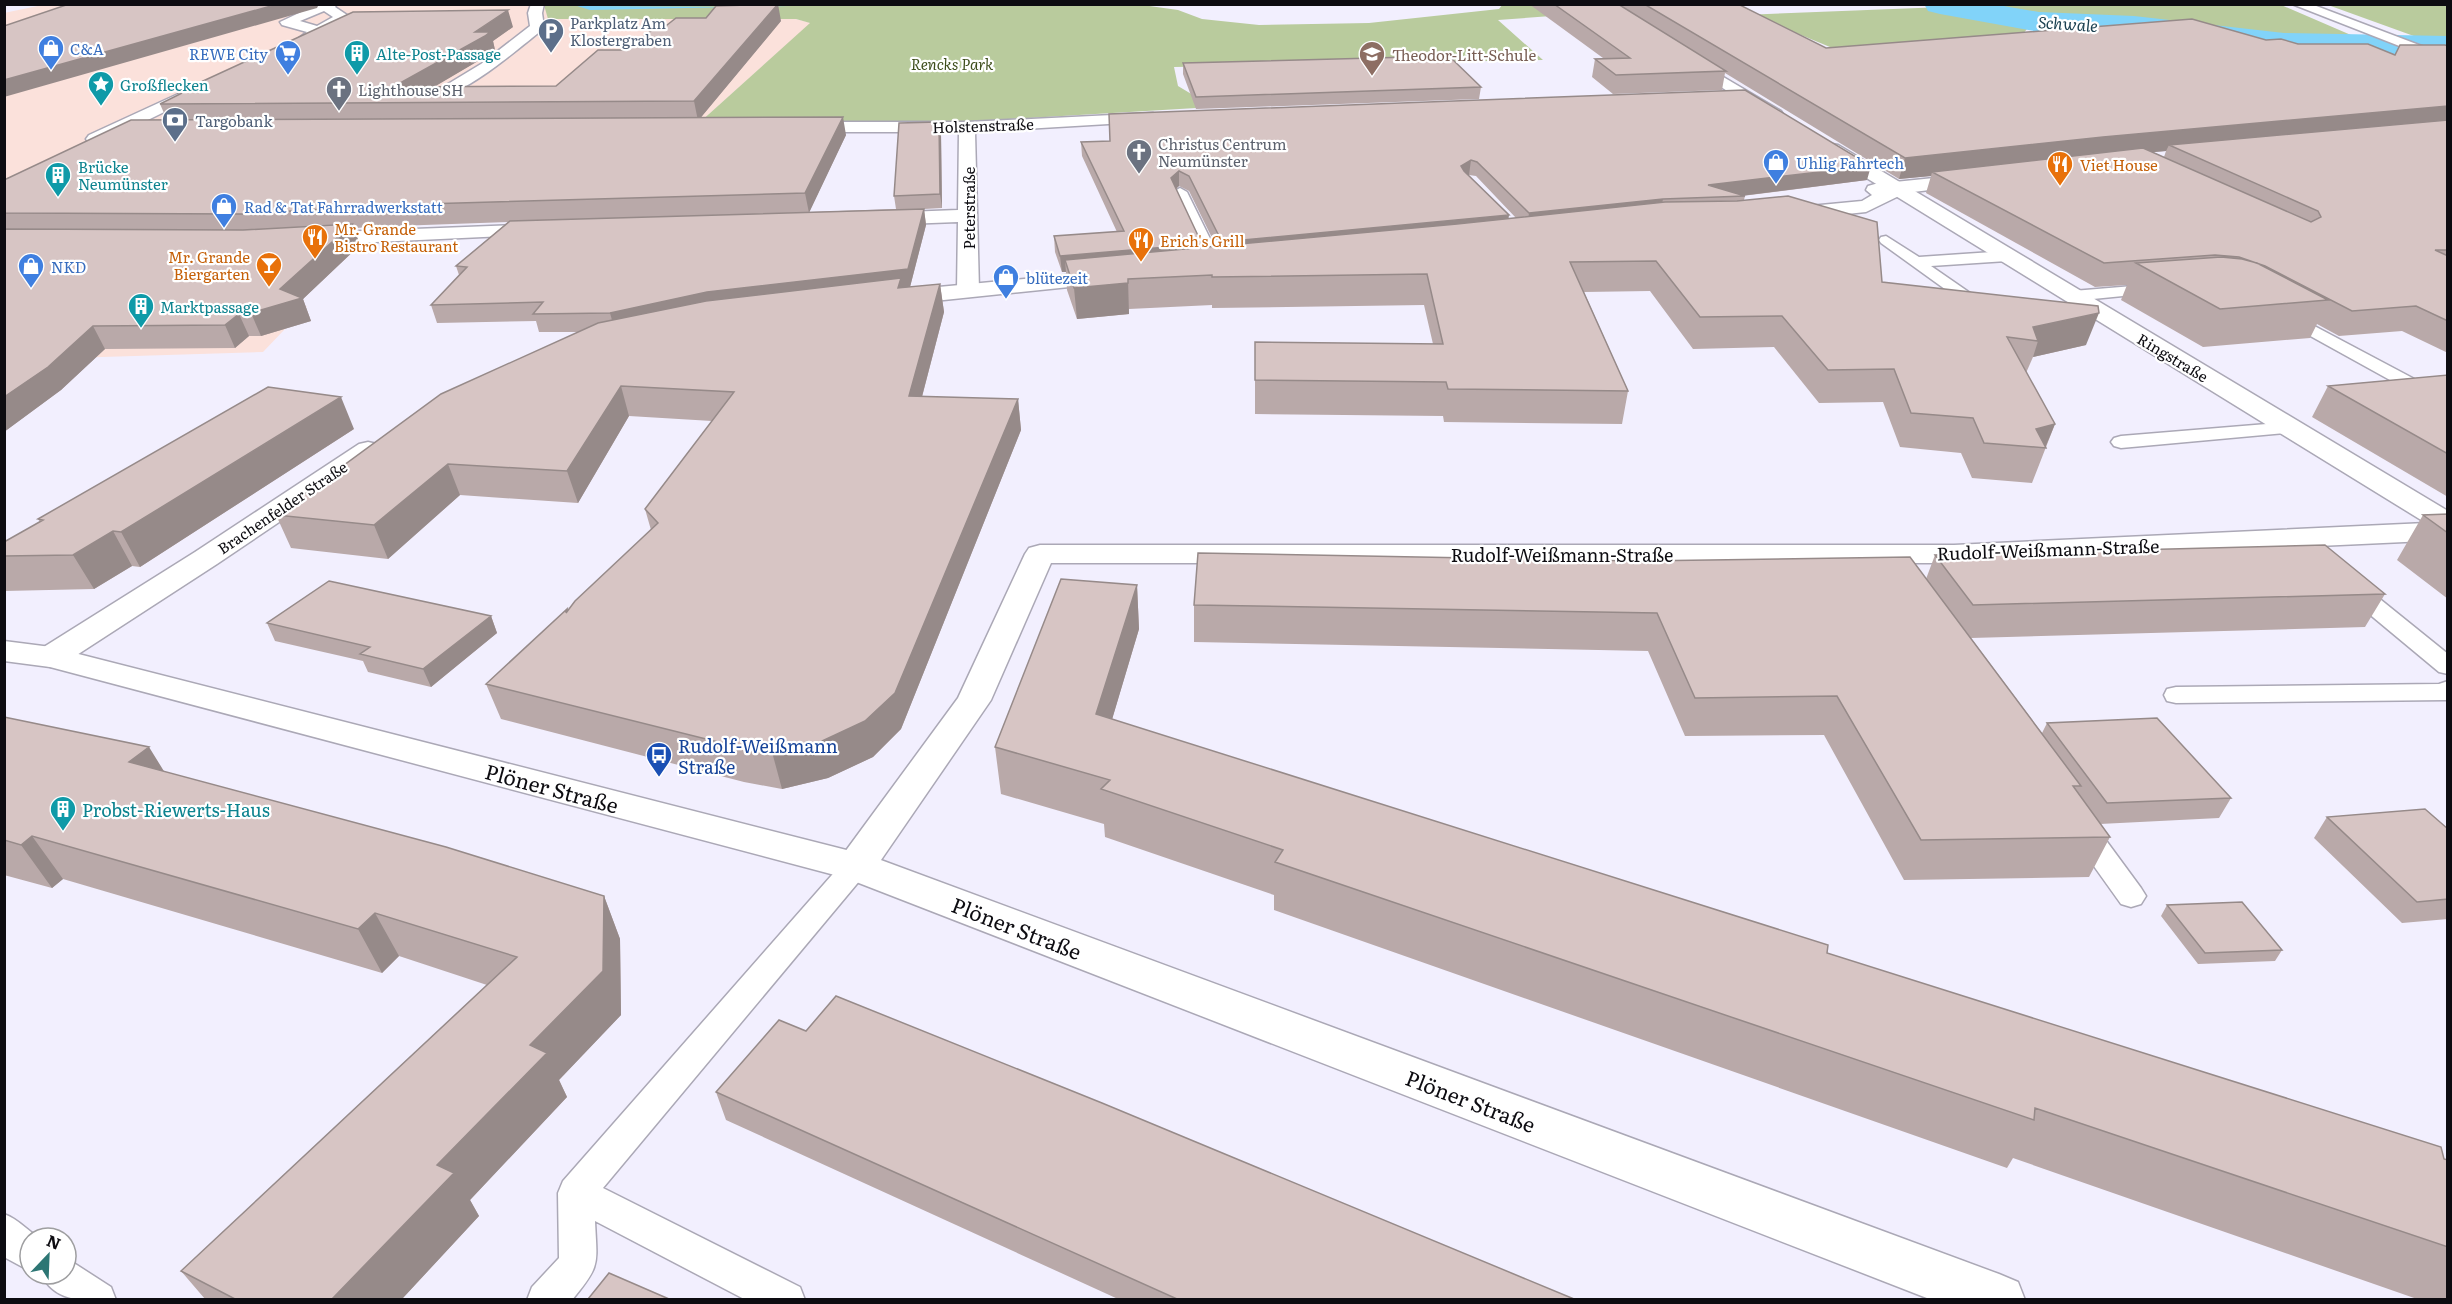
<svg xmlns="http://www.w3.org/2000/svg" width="2452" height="1304" font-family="Literata,serif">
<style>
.commercial{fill:#fbe1db}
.green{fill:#b9cb9d}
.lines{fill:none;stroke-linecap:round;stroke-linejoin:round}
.stream{fill:#81d3f9;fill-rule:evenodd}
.river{fill:#81d3f9;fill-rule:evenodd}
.service-casing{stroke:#aba8b6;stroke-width:3}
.pedestrian-casing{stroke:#aba8b6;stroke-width:3}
.minor-casing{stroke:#aba8b6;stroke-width:3}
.tertiary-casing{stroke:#aba8b6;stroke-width:3}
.secondary-casing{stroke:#aba8b6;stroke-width:3}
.primary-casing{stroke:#aba8b6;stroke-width:3}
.service{fill:#fff;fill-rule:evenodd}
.pedestrian{fill:#fff;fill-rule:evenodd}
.minor{fill:#fff;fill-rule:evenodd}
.tertiary{fill:#fff;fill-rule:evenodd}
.secondary{fill:#fff;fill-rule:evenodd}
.primary{fill:#fff;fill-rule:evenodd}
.wall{fill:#b9a9a9;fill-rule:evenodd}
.shaded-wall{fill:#968a89}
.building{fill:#d7c5c4;stroke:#968a89;stroke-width:1.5}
.labels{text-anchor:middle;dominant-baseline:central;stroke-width:4.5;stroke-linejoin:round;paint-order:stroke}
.far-service-label{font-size:15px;fill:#4e5e75;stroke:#fff;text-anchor:start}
.far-shop-label{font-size:15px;fill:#366cbe;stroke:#fff;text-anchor:start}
.far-culture-label{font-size:15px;fill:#0d838f;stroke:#fff;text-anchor:start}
.far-education-label{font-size:15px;fill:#785e54;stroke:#fff;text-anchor:start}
.far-park-label{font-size:15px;font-style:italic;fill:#3d4d1b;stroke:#fff}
.far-worship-label{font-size:15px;fill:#5b616d;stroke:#fff;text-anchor:start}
.far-street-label{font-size:15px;fill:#0d0c11;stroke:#fff}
.far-food-label{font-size:15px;fill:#c56008;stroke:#fff;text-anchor:start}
.far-water-label{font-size:16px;font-style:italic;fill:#1c4151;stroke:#fff}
.street-label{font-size:18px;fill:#0d0c11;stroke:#fff}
.transit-label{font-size:18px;fill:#164399;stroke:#fff;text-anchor:start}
.culture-label{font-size:18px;fill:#0d838f;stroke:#fff;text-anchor:start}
.near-street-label{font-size:21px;fill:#0d0c11;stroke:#fff}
</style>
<rect width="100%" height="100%" fill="#f2effe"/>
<path class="commercial" d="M47,4H544L549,19H796L811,23L699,123L390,127L176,305L307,306L263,352L5,360L4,13Z"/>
<path class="green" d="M1135,4L1178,10L1202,19L1259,25L1369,23L1499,9L1503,4L1571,5L1592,13L1498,20L1543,60L1174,67L1178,86L1213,107L977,121L699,123L810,23L796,19H548L544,5Z
M1940,4H2279L2388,51L2274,46L2131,28L2032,23L2017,41L1854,57L1789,30L1642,19L1944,7Z
M2328,5H2447V48Z"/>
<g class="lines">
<path class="stream" d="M582,4L590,6L735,7L590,10L571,4Z
M788,4H854L757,7Z"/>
<path class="river" d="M1924,4H1992L2039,12L2134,16L2284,33L2448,36V58L2284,55L2134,38L2039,32L1940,14L1928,11Z"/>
<g class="service-casing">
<path id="service" d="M1180,188L1187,192L1224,267L1221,270H1211L1208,267L1173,192Z
M1886,236L1919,257L2007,251L2015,256L2007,261L1931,266L1986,304L1988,307L1980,312L1974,310L1881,243L1879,240L1881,237Z
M2157,284L2163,286L2165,289L2163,292L2073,301L2065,296L2073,291Z
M2284,310L2420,382L2423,386L2420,390H2408L2278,318L2276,315Z
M2290,422L2297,424L2299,428L2297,432L2121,448L2114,446L2111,442L2114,438L2121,436Z
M2352,581L2360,583L2448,654V674L2439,672L2344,593L2341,588L2344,583Z
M2448,681L2446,700L2176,703L2167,701L2164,695L2167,689L2176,687L2439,684Z
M2081,817L2091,820L2141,888L2146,896L2141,904L2131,907L2121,904L2071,834L2067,827L2071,820Z
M856,856L866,859L870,866L866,873L603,1188L800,1287L805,1300H746L595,1221C597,1265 601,1265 572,1300H527L532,1287L559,1258L558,1193L563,1181L846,859Z
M4,1214C18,1219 27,1230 39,1238H30V1271L4,1257Z
M66,1258L111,1287L116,1300C85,1300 56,1304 41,1274H66Z"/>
</g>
<g class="pedestrian-casing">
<path id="pedestrian" d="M542,224L549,226L552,230L549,234L312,245L305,243L302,239L305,235L312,233Z"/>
</g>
<g class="minor-casing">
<path id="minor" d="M531,4H544L542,13L544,27L542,30C525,43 462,98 443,93L441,90L443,87L481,64L530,26L528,13Z
M1686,55L1781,111L1783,114L1775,119L1769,117L1681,62L1679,59Z
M1153,113L1161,118L1159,121L975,132L979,290L976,295L968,297L960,295L957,290L958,222L879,225L872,223L869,219L872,215L879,213L958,210L959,132H800L792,127L800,122H967Z
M1832,144L1838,145L2448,511V540L1954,563H1051L991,700L870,876L856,880L842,876L836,866L842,856L958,698L1025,554L1029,548L1040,545H1954L2426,523L1826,153L1823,149L1826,145Z"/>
</g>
<g class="tertiary-casing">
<path id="tertiary" d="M318,4H337L335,7L350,17L326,34L306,42L299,38L307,32L282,25L280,22ZM324,11L333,17L317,26L300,21Z
M202,83L210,88L207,91L101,143H89L86,139L89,135Z
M1973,174L1979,176L1982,180L1979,184L1905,193L1866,212L1789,220L1782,218L1779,214L1782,210L1789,208L1862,201L1872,195L1866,190L1868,186L1875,184Z
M1110,271L1118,272L1121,277L1118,282L896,305L888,303L885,298L888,293L896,291Z
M368,442L377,444L381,450L377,456L217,564L63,664L51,667L39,664L34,657L39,650L195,552L359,444Z"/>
</g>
<g class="secondary-casing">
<path id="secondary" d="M4,641L51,647L870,856L1999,1274L2018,1282L2025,1300H1932L846,878L50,667L4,661Z"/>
</g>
<g class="primary-casing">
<path id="primary" d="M2292,4H2311L2448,56V65Z"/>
</g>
<use href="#service" class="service"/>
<use href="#pedestrian" class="pedestrian"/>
<use href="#minor" class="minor"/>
<use href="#tertiary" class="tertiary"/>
<use href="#secondary" class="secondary"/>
<use href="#primary" class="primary"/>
</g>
<path class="wall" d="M1529,4H1738L1826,48L2266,40L2395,55L2448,46V353L2402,331L2339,336L2317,324L2310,338L2203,347L2121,300L2127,285L2095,287L1926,193L1931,176L1899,179L1725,73L1722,90L1613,94L1592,77L1595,59L1603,58ZM2166,151L2164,157L2153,152Z
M781,21L701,117L846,135L809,212L896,209L894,196L939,122L941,134L942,208L924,209L926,225L910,287L940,284L944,312L922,397L1018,399L1021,430L901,729L873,757L828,778L782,789L744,782L501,719L486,684L567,609L568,611L651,530L645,509L712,421L629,416L578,503L460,495L388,559L291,548L276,515L579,332H539L536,321L437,323L431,305L459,275L456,266L508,222L396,226L354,228L360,245L303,299L311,321L261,336H249L235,348L105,349L61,390L4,432V180L167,120L160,104L178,95L177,93L513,27L493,41L495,50L490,54L433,87L556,86L625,50Z
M1183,63L1481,87L1479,99L1196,109L1183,74Z
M1110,141L1867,180L1742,196H1745L1744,200L1882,282L2086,345L2033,357L2026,373L2055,424L2032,483L1972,478L1961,453L1900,447L1883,402L1819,403L1774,347L1693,349L1650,291L1584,292L1628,391L1622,424L1444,422L1443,416L1255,414V342L1433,344L1424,305L1212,308V305L1129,309V314L1077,319L1067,290L1066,272H1062L1055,252L1054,236L1117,232L1082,156L1081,142ZM1468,175H1469L1476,176L1516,218L1508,219ZM1179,186L1189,191L1216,246L1202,248V244L1176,189Z
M2448,375V497L2312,417L2328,386Z
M354,429L140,567L132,566L94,589L4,591V542L40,522L38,519Z
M2448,514V599L2397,560L2423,515Z
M1935,555L2385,594L2365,627L1971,638L2042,733L2047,723L2231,798L2219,818L2100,824L2110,837L2089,877L1904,880L1824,735L1685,736L1648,651L1194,642V605L1926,579Z
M1137,585L1139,629L1112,719L1827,953L2448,1160V1299H2417L2013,1158L2007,1168L1274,910V895L1105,837L1104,824L1001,794L995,747Z
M491,616L497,633L431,687L368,672L363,661L275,641L267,623Z
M4,717L164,772L604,896L620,939L621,1015L559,1080L567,1097L470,1200L479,1216L402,1299H205L181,1271L487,985L399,956L382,973L63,879L52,888L4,875Z
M2327,817L2448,829V919L2402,923L2314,838Z
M2167,905L2282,950L2275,961L2198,964L2161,916Z
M806,1031L1574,1299H1118L726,1120L716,1092Z"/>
<path class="shaded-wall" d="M278,4H319L317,8L4,97V80Z
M778,4L781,21L698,121L694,101Z
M508,10L513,27L493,41L495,50L490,54L407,103L393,87Z
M2448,106V125L2169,145L2166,151L1932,172L1931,176L1899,179L1905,158L2103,137Z
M843,117L846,135L809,213L805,193Z
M939,122L941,134L942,208L940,194Z
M1471,160L1469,175L1460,180L1461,166Z
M1871,166L1867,180L1732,197L1708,185Z
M1179,171V186L1171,193V178Z
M1663,199L1660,214L1527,229L1529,213Z
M924,209L926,225L910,287L615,331L610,313Z
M1509,215L1507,231L1222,258V242Z
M352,224L360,245L303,299L311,321L261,336L251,313L280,289Z
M1202,244V260H1065L1066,272H1062L1060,256Z
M1128,279L1129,314L1077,319L1074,288Z
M940,284L944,312L914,427L909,396Z
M2099,313L2086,345L2033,357L2038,341L2033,327Z
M239,314L249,336L235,348L225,325Z
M93,326L105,349L61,390L4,432V397Z
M621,386L629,416L578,503L567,471Z
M341,397L354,429L140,567L121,532Z
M1018,399L1021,430L901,729L873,757L828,778L782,789L772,752Z
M2055,424L2045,448L2036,429Z
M448,464L460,495L388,559L374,525Z
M113,531L132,566L94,589L73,555Z
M1137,585L1139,629L1100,760L1096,714Z
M491,616L497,633L431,687L423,669Z
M149,747L175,789L129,762Z
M32,836L63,879L52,888L21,845Z
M604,896L620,939L621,1015L559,1080L567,1097L470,1200L479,1216L402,1299H332L437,1165Z
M375,913L399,956L382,973L358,929Z"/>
<path class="building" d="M69,4H278L4,80V26Z
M778,4L694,101L160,104L182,93H177L353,12L508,10L475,32H490L485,36L393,87L556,86L598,50H625L659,25H667L676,18H706L716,6Z
M1554,4H1618L1726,71L1616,75L1595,59L1630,58Z
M1644,4H1738L1826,48L2192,19L2266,40L2281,39L2298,44H2368L2395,55L2400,45H2445L2448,46V106L2103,137L1905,158Z
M1449,56L1481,87L1196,97L1183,63Z
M1745,90L1871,166L1708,185L1745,196L1663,199L1529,213L1477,162L1471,160L1461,166L1464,171L1509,215L1222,242L1189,176L1179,171L1171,178L1202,244L1060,256L1054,236L1124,231L1081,142L1110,141L1109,114Z
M843,117L805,193L389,205L243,214L4,213V180L131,120Z
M2448,120V250H2435L2448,256V321L2416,306L2352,311L2265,266L2239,257L2215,255L2104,263L1932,172L2143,148L2311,222L2321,217L2318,211L2169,145Z
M939,122L940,194L894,196L899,123Z
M1788,196L1877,222L1882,282L2098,306L2099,313L2033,327L2038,341L2007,337L2055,424L2036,429L2046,448L1984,443L1973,418L1911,413L1894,369L1828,370L1782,316L1700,317L1656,261L1570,262L1628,391L1448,389L1446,382L1255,380V342L1443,344L1427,274L1212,277V275L1128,279V283L1074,288L1065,260L1457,224L1665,202L1737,201Z
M924,209L908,269L707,292L610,313L533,314L543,302L431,305L467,267L456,266L510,221Z
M352,224L280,289L302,298L251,313L239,314L225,325L93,326L48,367L4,397V229L243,230Z
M2221,257L2242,259L2257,263L2328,300L2220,309L2136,263Z
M901,278L898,288L940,284L909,396L1018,399L895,693L865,721L820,742L772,752L734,746L486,684L567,609L566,613L575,601L658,523L645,509L734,392L621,386L567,471L448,464L374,525L276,515L441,394L598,323L706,301Z
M2448,375V454L2328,386Z
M268,387L341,397L121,532L113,531L73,555L4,556V542L43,520L38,519Z
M2448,514V533L2423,515Z
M2325,545L2385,594L1973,605L1935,555Z
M1198,553L1639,561L1910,557L2081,786H2073L2110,837L1921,840L1837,696L1695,698L1657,613L1194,605Z
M1061,579L1137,585L1096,714L1828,945L1827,953L2441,1147L2444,1159L2448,1160V1247L2035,1108L2034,1120L1275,862L1283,850L1101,789L1110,780L995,747Z
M329,581L491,616L423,669L360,654L370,647L267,623Z
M4,717L149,747L129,762L446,847L604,896L603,971L530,1045L547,1053L437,1165L454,1173L332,1299H235L181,1271L517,957L375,913L358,929L32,836L21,845L4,840Z
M2157,718L2231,798L2107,803L2047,723Z
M2425,809L2448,829V899L2417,902L2327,817Z
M2242,902L2282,950L2205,953L2167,905Z
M836,996L1102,1103L1574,1299H1177L716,1092L779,1020L806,1031Z
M609,1273L669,1299H588Z"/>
<defs>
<g id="parking-pin" transform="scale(1.35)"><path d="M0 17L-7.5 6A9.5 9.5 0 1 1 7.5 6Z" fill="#5c6f8a" stroke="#fff"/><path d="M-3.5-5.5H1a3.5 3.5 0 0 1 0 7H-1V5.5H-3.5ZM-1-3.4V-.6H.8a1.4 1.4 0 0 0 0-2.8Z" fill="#fff"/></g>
<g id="shop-pin" transform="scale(1.35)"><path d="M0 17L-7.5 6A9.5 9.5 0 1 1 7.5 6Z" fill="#3f7fe0" stroke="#fff"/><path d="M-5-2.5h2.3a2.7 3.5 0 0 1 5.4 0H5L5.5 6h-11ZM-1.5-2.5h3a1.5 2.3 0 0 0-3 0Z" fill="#fff"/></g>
<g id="supermarket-pin" transform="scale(1.35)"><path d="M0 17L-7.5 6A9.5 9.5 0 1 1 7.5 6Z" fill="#3f7fe0" stroke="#fff"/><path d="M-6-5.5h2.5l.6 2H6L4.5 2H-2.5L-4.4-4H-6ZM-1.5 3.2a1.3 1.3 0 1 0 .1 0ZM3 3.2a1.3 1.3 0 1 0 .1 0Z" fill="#fff"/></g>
<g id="building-pin" transform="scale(1.35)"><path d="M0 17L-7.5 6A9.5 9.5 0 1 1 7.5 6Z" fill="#0f9aa8" stroke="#fff"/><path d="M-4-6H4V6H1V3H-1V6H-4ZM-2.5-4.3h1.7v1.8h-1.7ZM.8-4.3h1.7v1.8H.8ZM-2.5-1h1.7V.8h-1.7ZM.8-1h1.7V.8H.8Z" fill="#fff"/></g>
<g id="school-pin" transform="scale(1.35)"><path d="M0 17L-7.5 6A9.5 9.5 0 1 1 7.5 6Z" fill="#8d6e63" stroke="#fff"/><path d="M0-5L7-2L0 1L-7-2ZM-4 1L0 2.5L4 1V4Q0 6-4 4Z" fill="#fff"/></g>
<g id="sight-pin" transform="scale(1.35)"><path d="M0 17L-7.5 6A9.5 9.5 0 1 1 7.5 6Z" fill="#0f9aa8" stroke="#fff"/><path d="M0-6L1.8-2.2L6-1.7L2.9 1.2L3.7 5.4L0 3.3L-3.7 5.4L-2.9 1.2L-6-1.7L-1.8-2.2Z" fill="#fff"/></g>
<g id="church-pin" transform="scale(1.35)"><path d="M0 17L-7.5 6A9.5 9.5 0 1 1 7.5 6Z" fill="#6b7280" stroke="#fff"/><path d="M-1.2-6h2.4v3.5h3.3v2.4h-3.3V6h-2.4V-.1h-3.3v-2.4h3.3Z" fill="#fff"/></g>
<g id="bank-pin" transform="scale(1.35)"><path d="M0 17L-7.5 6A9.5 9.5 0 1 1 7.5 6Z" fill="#5c6f8a" stroke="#fff"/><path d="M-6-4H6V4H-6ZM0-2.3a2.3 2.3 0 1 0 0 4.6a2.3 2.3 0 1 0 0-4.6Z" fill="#fff"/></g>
<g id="restaurant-pin" transform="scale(1.35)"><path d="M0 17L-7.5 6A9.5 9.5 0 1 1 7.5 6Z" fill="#e8710a" stroke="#fff"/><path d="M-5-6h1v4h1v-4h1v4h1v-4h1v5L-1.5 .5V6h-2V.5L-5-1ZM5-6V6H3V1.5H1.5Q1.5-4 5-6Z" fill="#fff"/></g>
<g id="bar-pin" transform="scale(1.35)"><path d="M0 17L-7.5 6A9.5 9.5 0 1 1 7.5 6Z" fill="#e8710a" stroke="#fff"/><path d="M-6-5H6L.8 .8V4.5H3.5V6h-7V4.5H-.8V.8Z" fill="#fff"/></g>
<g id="bus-pin" transform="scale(1.35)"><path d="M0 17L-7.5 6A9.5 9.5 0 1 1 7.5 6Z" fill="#1a4fb4" stroke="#fff"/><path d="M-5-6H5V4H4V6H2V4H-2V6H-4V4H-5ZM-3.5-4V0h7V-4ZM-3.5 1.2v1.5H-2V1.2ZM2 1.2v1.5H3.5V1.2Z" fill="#fff"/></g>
</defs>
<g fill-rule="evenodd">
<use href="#parking-pin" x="551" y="31"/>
<use href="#shop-pin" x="51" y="48"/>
<use href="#supermarket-pin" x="288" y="53"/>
<use href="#building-pin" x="357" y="53"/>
<use href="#school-pin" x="1372" y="54"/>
<use href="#sight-pin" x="101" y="84"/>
<use href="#church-pin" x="339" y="89"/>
<use href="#bank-pin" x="175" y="120"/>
<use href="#church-pin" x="1139" y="152"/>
<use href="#shop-pin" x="1776" y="162"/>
<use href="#restaurant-pin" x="2060" y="164"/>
<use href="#building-pin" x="58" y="175"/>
<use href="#shop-pin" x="224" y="206"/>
<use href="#restaurant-pin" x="315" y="237"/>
<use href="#restaurant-pin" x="1141" y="240"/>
<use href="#bar-pin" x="269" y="265"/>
<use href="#shop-pin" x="31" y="266"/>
<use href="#shop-pin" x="1006" y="277"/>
<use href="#building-pin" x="141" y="306"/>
<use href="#bus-pin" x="659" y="755"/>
<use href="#building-pin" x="63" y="809"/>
</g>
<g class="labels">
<g class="far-service-label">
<text x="570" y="22">Parkplatz Am<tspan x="570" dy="17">Klostergraben</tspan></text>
<text x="195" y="120">Targobank</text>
</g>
<g class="far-shop-label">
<text x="70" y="48">C&amp;A</text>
<text x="268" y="53" text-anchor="end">REWE City</text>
<text x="1796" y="162">Uhlig Fahrtech</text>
<text x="244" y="206">Rad &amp; Tat Fahrradwerkstatt</text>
<text x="51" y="266">NKD</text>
<text x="1026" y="277">blütezeit</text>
</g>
<g class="far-culture-label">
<text x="376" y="53">Alte-Post-Passage</text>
<text x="120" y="84">Großflecken</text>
<text x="78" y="166">Brücke<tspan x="78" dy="17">Neumünster</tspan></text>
<text x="160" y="306">Marktpassage</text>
</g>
<g class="far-education-label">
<text x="1392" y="54">Theodor-Litt-Schule</text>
</g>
<g class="far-park-label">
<text x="952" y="63">Rencks Park</text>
</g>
<g class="far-worship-label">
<text x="358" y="89">Lighthouse SH</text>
<text x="1158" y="143">Christus Centrum<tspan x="1158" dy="17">Neumünster</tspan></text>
</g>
<g class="far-street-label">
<text transform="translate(983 125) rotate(-2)">Holstenstraße</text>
<text transform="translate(968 208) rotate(-90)">Peterstraße</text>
<text transform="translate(2173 357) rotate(31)">Ringstraße</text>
<text transform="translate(282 507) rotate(-34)">Brachenfelder Straße</text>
</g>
<g class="far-food-label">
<text x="2080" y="164">Viet House</text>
<text x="334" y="228">Mr. Grande<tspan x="334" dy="17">Bistro Restaurant</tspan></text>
<text x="1160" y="240">Erich's Grill</text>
<text x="250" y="256" text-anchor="end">Mr. Grande<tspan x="250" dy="17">Biergarten</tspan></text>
</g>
<g class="far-water-label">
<text transform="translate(2068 23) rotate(4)">Schwale</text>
</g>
<g class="street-label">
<text transform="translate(2048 549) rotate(-2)">Rudolf-Weißmann-Straße</text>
<text x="1562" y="554">Rudolf-Weißmann-Straße</text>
</g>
<g class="transit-label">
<text x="678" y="745">Rudolf-Weißmann<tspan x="678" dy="21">Straße</tspan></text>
</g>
<g class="culture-label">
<text x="82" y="809">Probst-Riewerts-Haus</text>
</g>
<g class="near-street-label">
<text transform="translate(552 787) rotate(15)">Plöner Straße</text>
<text transform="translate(1017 927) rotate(21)">Plöner Straße</text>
<text transform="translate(1471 1100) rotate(21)">Plöner Straße</text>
</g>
</g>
<rect width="2452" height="1304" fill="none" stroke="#0d0c11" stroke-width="12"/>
<g transform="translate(48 1256) rotate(23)"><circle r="28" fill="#ffffff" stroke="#9e9ea0" stroke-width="1.5"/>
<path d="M0-4.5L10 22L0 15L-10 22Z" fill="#2d7674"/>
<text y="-9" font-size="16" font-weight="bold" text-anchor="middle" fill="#0d0c11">N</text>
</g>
</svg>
